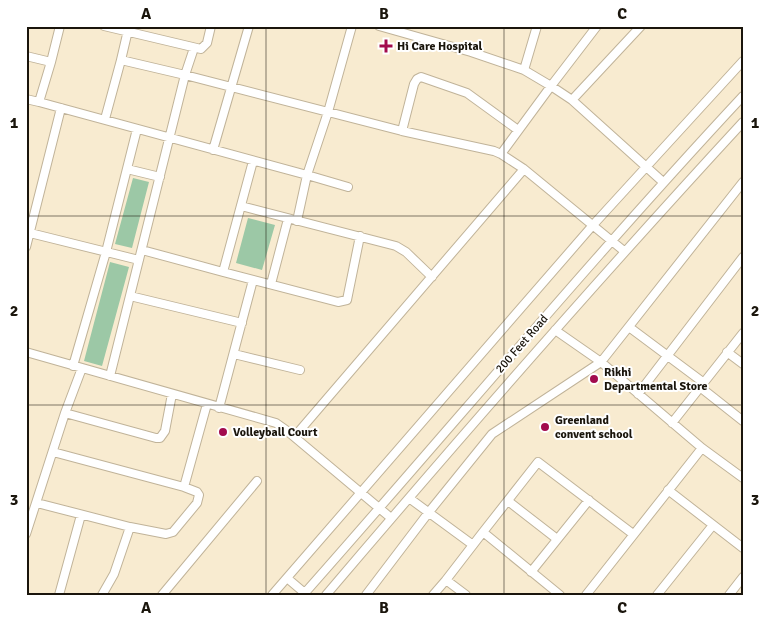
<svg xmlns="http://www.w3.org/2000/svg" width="769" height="621" font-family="Signika,sans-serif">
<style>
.green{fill:#9cc8a6}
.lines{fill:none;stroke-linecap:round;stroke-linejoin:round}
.minor-casing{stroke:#c0b399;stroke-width:10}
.minor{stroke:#fff;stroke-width:8}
.grid{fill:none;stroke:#1a150c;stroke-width:1;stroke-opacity:0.55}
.poi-dot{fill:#a20b4d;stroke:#fff;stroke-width:2}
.labels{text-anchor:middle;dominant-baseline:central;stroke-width:4;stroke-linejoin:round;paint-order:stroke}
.poi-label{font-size:12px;font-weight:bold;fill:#1a150c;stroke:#fff;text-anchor:start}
.street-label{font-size:12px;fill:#1a150c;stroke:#fff}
.neatline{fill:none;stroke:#1a150c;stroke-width:2}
.grid-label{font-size:16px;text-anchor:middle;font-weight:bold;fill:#1a150c}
</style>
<rect width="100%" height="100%" fill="#f8ebd0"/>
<path class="green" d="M133,178L149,182L132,248L115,244Z
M248,218L275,225L262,270L236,263Z
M110,262L129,267L102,366L84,361Z"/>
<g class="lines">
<g class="minor-casing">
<path id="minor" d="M104,26L201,49L207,43L211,26
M379,26L471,52L524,70L551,86L597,26
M26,56L51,62L39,102L307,175L328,112L352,26
M121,60L129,26
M51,62L60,26
M524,70L537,26
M26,99L39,102
M572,100L641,26
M105,119L121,60L185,75L402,131L494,151L501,154
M402,131L414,84L417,79L421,77L467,93L518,130
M213,150L249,26
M253,161L223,272L338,302L347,300L348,295L360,236
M127,169L160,177
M241,206L396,246L406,252L432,277
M297,221L307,175L348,187
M26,232L139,260
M26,247L61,108
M142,250L223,272
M624,251L524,169L501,154L551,86L572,100L663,182
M271,284L288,219
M130,296L242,323
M629,327L704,383
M555,330L601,362L702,448L743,478
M26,352L276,423L286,430L391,518
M727,352L743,364
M234,354L300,370
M73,366L106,252L137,129
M110,376L185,75L194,48
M700,387L743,421
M638,394L743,257
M219,408L253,280
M65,413L156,438H160L165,431L172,394
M672,423L743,333
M295,436L524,169
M53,452L184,487L207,404
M668,490L743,548
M409,498L473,545
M508,501L557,539
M37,503L130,527L166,534L173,532L197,503L199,495L197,492L184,487
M26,534L65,413L82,368
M531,572L589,500
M287,578L307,595
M446,580L483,532
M59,595L81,515
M102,595L114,574L130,527
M162,595L257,481
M272,595L593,225L743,61
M303,595C450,429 592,258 743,96
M326,595C462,435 600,277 743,122
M366,595L429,512L492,434L601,362L743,182
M433,595L446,580L466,595
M560,595L483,532L538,462L633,534
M586,595L702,448
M657,595L713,525
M729,595L743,577"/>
</g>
<use href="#minor" class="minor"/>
</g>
<path class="grid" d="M266,26V595M504,26V595M26,216H743M26,405H743"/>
<g class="poi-dot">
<path d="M383.5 38.5h5v5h5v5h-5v5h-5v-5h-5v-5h5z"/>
<circle cx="594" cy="379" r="5"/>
<circle cx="545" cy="427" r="5"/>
<circle cx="223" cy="432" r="5"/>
</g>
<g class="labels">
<g class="poi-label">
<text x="397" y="46">Hi Care Hospital</text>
<text x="604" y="372">Rikhi<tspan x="604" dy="14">Departmental Store</tspan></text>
<text x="555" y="420">Greenland<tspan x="555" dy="14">convent school</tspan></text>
<text x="233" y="432">Volleyball Court</text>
</g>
<g class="street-label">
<text transform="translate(522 344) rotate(-49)">200 Feet Road</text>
</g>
</g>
<rect width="769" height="621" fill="none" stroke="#ffffff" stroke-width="55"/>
<rect x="28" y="28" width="714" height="566" class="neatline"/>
<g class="grid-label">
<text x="146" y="19">A</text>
<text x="384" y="19">B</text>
<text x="622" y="19">C</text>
<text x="14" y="128">1</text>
<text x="755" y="128">1</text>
<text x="14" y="316">2</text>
<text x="755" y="316">2</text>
<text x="14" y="505">3</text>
<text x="755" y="505">3</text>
<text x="146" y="613">A</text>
<text x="384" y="613">B</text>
<text x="622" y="613">C</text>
</g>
</svg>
